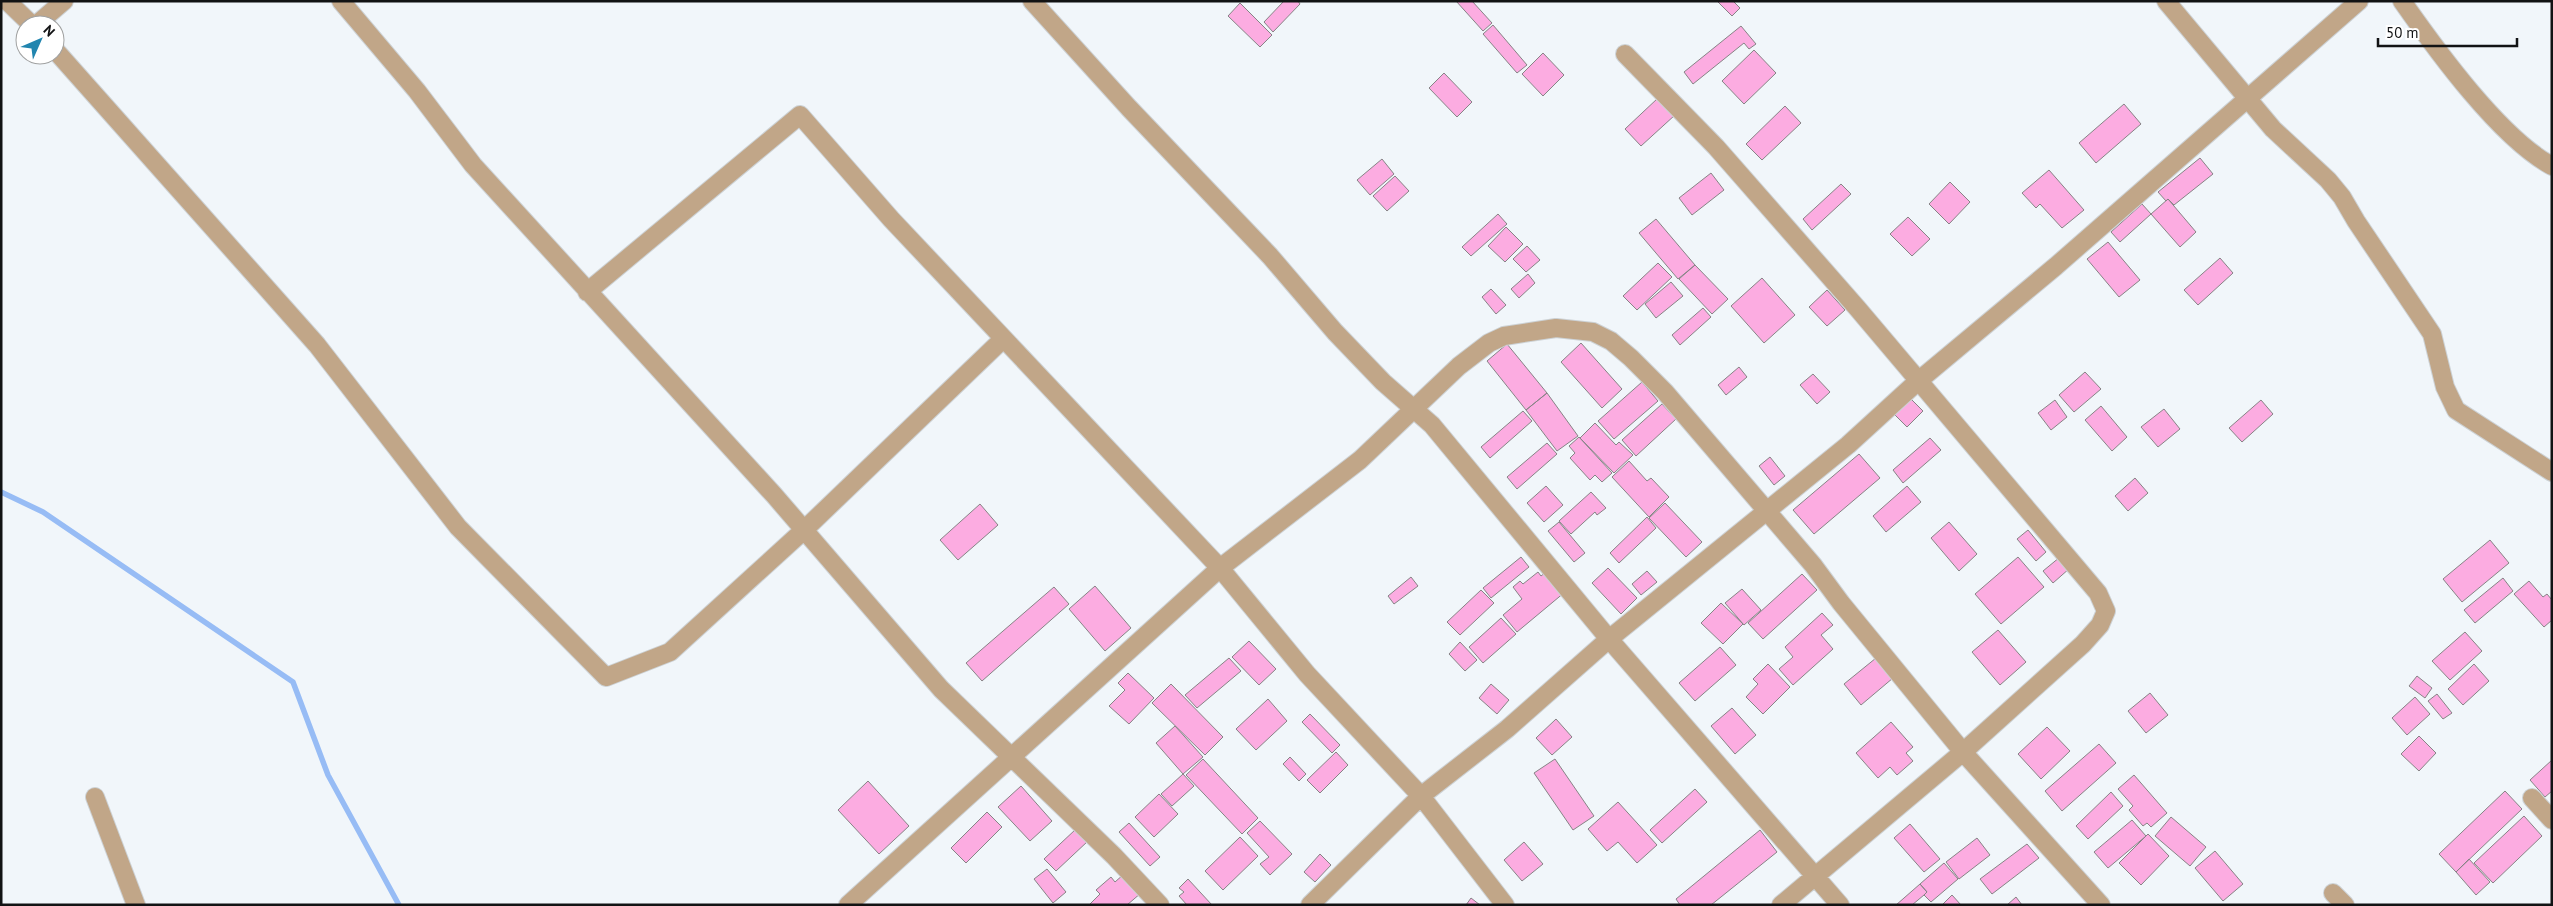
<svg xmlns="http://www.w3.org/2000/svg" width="2553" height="906" font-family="'PT Sans',sans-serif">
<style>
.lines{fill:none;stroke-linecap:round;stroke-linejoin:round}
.stream{stroke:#97bcf5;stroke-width:5.5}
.building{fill:#fcace1;stroke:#878386}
.minor-casing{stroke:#cdd2d5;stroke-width:20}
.minor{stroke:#c1a688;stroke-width:18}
</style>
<rect width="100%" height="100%" fill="#f1f6fa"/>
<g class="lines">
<path class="stream" d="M1,492L43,512L293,682L328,775L399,905"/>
</g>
<path class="building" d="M1284,1H1298L1300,4L1273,32L1264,22Z
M1456,1H1472L1492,23L1483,31Z
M1717,1H1733L1740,8L1732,16Z
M1240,3L1272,35L1260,47L1228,16Z
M1493,25L1527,65L1517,73L1483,34Z
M1741,26L1756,44L1749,49L1744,43L1693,84L1684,72Z
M1754,50L1776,73L1744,104L1722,81Z
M1543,53L1564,75L1543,96L1522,74Z
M1444,73L1472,102L1457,117L1429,88Z
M1658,98L1675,115L1641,146L1625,129Z
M2124,104L2141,124L2096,163L2079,143Z
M1785,106L1801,123L1762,160L1746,144Z
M2200,158L2213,174L2174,205L2168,199L2166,201L2158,192Z
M1382,159L1394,174L1370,195L1357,180Z
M2049,170L2084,210L2062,228L2040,204L2036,208L2022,193Z
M1711,173L1724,190L1692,215L1679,198Z
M1395,176L1409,191L1387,211L1373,196Z
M1950,182L1970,202L1949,224L1929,204Z
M1841,184L1851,194L1812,230L1803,219Z
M2168,199L2196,232L2180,247L2151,214Z
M2142,204L2151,214L2120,242L2111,232Z
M1498,214L1507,224L1471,256L1462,247Z
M1908,217L1930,239L1912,256L1890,234Z
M1656,219L1695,265L1678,279L1639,233Z
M1506,227L1523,244L1505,262L1488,246Z
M2108,242L2140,280L2119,297L2087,259Z
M1527,246L1540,260L1526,272L1513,259Z
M2220,258L2233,273L2198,305L2184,290Z
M1658,263L1672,277L1637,310L1623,296Z
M1695,265L1728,299L1712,314L1679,279Z
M1528,274L1535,283L1519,298L1511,289Z
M1762,278L1795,315L1764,343L1731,306Z
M1671,282L1683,296L1656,318L1645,304Z
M1491,289L1506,305L1496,314L1482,297Z
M1827,290L1845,310L1827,326L1809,307Z
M1703,308L1711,317L1680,345L1672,335Z
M1581,343L1622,389L1602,408L1561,362Z
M1507,344L1547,393L1526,410L1487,361Z
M1739,367L1747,377L1726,395L1718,385Z
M2085,372L2101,389L2074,412L2059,395Z
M1813,374L1830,392L1817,404L1800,385Z
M1642,382L1658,401L1614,439L1598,421Z
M1547,393L1578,436L1557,451L1526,410Z
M1911,399L1923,411L1907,427L1895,415Z
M2055,400L2067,417L2051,430L2038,413Z
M2261,400L2273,414L2242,442L2229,428Z
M1662,404L1676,419L1636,456L1622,440Z
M2101,406L2127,437L2112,451L2085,420Z
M2164,409L2180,429L2158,447L2141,427Z
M1523,411L1532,421L1490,458L1481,447Z
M1595,423L1616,445L1619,442L1633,455L1614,473L1580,438Z
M1579,437L1612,473L1602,482L1595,475L1590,480L1570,458L1575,453L1569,446Z
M1930,438L1941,450L1903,483L1893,470Z
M1547,443L1557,454L1517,489L1507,477Z
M1859,454L1880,478L1814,534L1793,510Z
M1770,457L1785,476L1774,485L1759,466Z
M1629,461L1647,481L1651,478L1669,497L1649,517L1612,477Z
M2135,478L2148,493L2128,511L2115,496Z
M1546,486L1563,505L1544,522L1527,503Z
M1907,486L1921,502L1886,532L1873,516Z
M1591,492L1606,508L1597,515L1595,512L1571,534L1559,521Z
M1665,503L1702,542L1686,557L1649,518Z
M980,504L998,525L958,560L940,540Z
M1647,517L1656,528L1619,563L1610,553Z
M1559,522L1585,553L1574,562L1548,531Z
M1949,522L1977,554L1959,571L1931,538Z
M2028,530L2046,552L2036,561L2017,539Z
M2490,540L2509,563L2462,602L2443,579Z
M1521,557L1529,567L1491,598L1483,588Z
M2018,557L2044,587L2001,624L1975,594Z
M2060,557L2070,568L2053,583L2043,571Z
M1608,568L1637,598L1621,614L1592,583Z
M1547,571L1565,592L1517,632L1503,615L1522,599L1513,587L1520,581L1523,584L1538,572L1541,576Z
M1647,571L1657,582L1641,595L1632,584Z
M1802,574L1817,590L1763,639L1748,623Z
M1411,577L1418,586L1394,604L1388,596Z
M2503,578L2513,591L2475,623L2464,610Z
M2529,581L2543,597L2547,594L2552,600V620L2544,627L2514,594Z
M1095,586L1131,628L1105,651L1069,609Z
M1054,587L1069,604L982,681L966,663Z
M1742,589L1761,610L1744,625L1725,603Z
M1481,590L1494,603L1460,635L1447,622Z
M1721,603L1743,624L1723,644L1701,623Z
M1822,613L1833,625L1821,635L1833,649L1793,685L1779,669L1793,657L1785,647Z
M1501,618L1516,634L1483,663L1469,647Z
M1998,630L2026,662L2000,685L1972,652Z
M2465,632L2482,651L2450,680L2432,661Z
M1249,641L1276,669L1259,685L1232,657Z
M1460,642L1477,660L1465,671L1449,654Z
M1720,647L1736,665L1695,701L1679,683Z
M1229,658L1241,671L1197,708L1185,695Z
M1876,658L1893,678L1861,705L1844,684Z
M1768,664L1790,687L1763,714L1746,697L1758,684L1753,679Z
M2474,664L2489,681L2463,705L2448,689Z
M1128,673L1154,698L1129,724L1109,706L1125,690L1118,683Z
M2417,676L2432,688L2425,698L2409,686Z
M1171,684L1223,737L1205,755L1152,703Z
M1491,684L1509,700L1497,714L1479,698Z
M2150,693L2168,715L2146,733L2128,711Z
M2437,694L2452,713L2443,719L2428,701Z
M2415,697L2430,714L2407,735L2392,718Z
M1268,699L1287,721L1256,750L1236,729Z
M1732,708L1756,735L1735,754L1711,726Z
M1310,714L1340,745L1332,753L1302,722Z
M1556,719L1572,737L1552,755L1536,738Z
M1891,722L1913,747L1906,753L1913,761L1897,775L1890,767L1878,778L1856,753Z
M1175,726L1203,757L1183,774L1156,743Z
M2047,727L2070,751L2041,779L2018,754Z
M2419,736L2436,753L2419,771L2401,754Z
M2099,744L2116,763L2062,811L2045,791Z
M1336,752L1348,765L1320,793L1307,780Z
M1290,757L1306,774L1299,781L1283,764Z
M1203,759L1258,818L1242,834L1186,775Z
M1555,759L1594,816L1573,830L1534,773Z
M2552,760V791L2545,797L2530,780Z
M1183,774L1194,786L1172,806L1161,794Z
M2134,775L2167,813L2151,827L2147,823L2143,826L2129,810L2133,806L2118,789Z
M868,781L909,826L879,854L838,810Z
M1021,786L1052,821L1030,841L998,807Z
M1695,789L1707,802L1662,843L1650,830Z
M2505,791L2522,809L2456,872L2439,854Z
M2111,792L2123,806L2088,839L2076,826Z
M1159,794L1178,814L1154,837L1135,817Z
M1618,802L1657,845L1637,863L1618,842L1607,851L1588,829Z
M987,812L1002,827L966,863L951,848Z
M2524,816L2542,836L2493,883L2474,863Z
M2171,817L2206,847L2190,866L2155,836Z
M2132,820L2146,836L2108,868L2094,852Z
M1260,821L1292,854L1270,875L1260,864L1269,857L1247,833Z
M1129,823L1160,857L1150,866L1119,832Z
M1910,824L1940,859L1924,872L1894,838Z
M1076,829L1088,841L1056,871L1044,859Z
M1760,830L1777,852L1711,905H1680L1676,899Z
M2148,834L2169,856L2141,885L2119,863Z
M1240,837L1258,856L1223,890L1205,871Z
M1977,838L1990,855L1959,879L1946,862Z
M1524,842L1543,864L1522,881L1504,860Z
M2027,844L2039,858L1992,894L1980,879Z
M2215,851L2243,884L2223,901L2195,868Z
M1320,854L1331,865L1315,882L1304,872Z
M2469,859L2490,882L2476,895L2456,872Z
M1944,863L1958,879L1931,902L1924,895L1927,892L1920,884Z
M1047,869L1066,892L1053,903L1034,879Z
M1124,874L1141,893L1127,905H1089L1100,894L1096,890L1111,877L1115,882Z
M1188,879L1212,905H1187L1179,896L1184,892L1179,888Z
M1920,884L1927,892L1924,895L1912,905H1896Z
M1952,895L1961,905H1942Z
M2016,897L2022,905H2007Z
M1471,898L1480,905H1466Z"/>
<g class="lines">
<g class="minor-casing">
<path id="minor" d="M7,1L32,25
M341,1L417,91L473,165L774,495L941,689L1114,856L1160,905
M1032,1L1129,108L1270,256L1335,332L1383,382L1432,425L1609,639L1840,905
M2166,1L2273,129L2328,180L2342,197L2356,221L2432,334L2445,387L2456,410L2552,472
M2402,1C2437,51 2500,138 2552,166
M36,25L64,1
M55,50L317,345L458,527L606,677L670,652L804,530L1003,339
M1625,54L1716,147L1858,309L2098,593L2106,611L2100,625L2083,644L1963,752L1781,905
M587,292L800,115L891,219L1220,568L1307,674L1421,796L1505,905
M95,797L136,905
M2532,798L2552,820
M2333,893L2345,905
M848,905L1220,568L1360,460L1459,366L1489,343L1504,336L1556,328L1593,332L1611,341L1631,358L1665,392L1813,565L1841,603L1963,752L2101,905
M1310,905L1421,796L1507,729L1609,639L1848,445L1917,382L2056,266L2359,1"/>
</g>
<use href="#minor" class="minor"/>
</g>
<rect width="2553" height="906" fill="none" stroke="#121314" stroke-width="5"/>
<g transform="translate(40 40) rotate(45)"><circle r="24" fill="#ffffff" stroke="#a0a1a1"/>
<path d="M0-4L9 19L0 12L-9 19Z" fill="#2185af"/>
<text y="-8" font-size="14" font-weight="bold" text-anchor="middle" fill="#121314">N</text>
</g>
<path d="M2378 38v8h139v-8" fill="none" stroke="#121314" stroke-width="2.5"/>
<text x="2386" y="38" font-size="15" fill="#121314" stroke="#ffffff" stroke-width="4" paint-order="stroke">50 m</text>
</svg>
